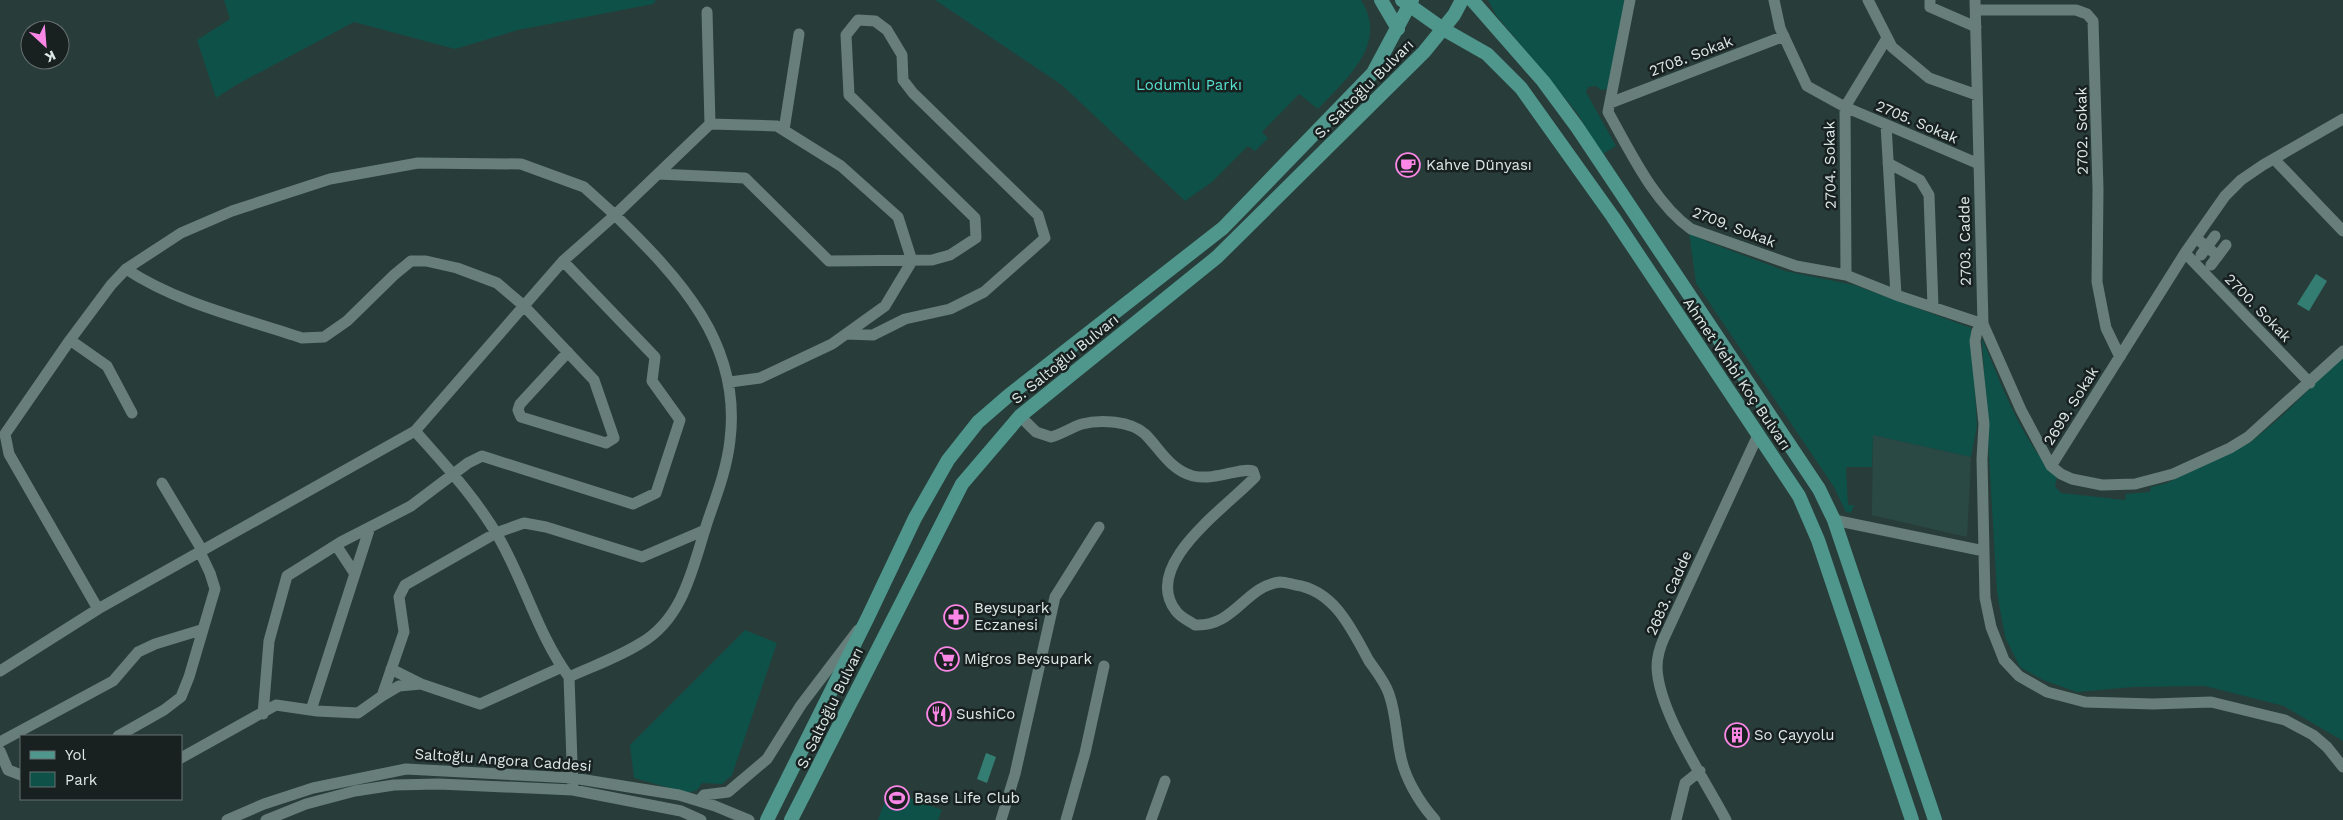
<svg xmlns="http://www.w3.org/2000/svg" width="2343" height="820" font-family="'Work Sans',sans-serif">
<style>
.built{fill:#2b4944}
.green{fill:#0e5149}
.water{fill:#347d73}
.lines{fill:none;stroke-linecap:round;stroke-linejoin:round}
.minor{stroke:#677e7a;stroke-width:11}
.major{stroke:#4f968d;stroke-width:14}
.labels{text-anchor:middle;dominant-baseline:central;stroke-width:5;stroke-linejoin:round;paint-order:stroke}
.street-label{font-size:15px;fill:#dde9e7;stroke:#182120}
.park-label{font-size:15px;fill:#55e0cf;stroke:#182120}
.poi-label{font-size:15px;fill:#dde9e7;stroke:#182120;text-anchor:start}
</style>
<rect width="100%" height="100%" fill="#283d39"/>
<path class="built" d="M1873,435L1971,457L1967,537L1872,515Z"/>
<path class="green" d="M224,0H656L653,4L518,30L455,49L354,22L236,85L216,98L197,40L230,19Z
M935,0H1361C1389,45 1346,78 1318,109L1299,94L1262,132L1268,138L1255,151L1248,146L1213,181L1185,201L1062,85Z
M1488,0H1627L1607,89L1601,90L1596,86L1588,87L1586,92L1616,146L1601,155L1578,114L1496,15Z
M1689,232L1708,242L1785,271L1854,285L1971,328L1977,425L1971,457L1873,435L1872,467H1846L1848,505H1854L1851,513L1846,512L1834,487L1696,283Z
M1982,338C2001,384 2022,442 2057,477L2055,486L2061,493L2125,500L2126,494L2150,492L2151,487L2167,483L2251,442L2282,416L2343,356V741L2284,706L2205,686L2133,687L2077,692L2043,680L2020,667L2005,637L1997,592Z
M745,630L777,643L732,775L722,784L702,783L697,790L688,793L634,778L630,745Z
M889,790L942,810L938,820H878Z"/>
<path class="water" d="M2316,274L2327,281L2309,311L2297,304Z
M986,753L996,757L987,783L977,779Z"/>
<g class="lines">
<path class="minor" d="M1630,0L1608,112C1630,151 1654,203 1691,229L1796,266L1846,275L1896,295L1983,324L1977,331L1975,341L1984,424L1982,459L1985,598L1991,627L2004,660L2019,676L2047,692L2085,702L2153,704L2211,702L2285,720L2313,735L2327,747L2343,767
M1774,0L1780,28L1807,86L1845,107L1979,164
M1868,0L1892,47L1929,78L1977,95
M1930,0V7L1976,27
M1975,0L1983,324L2021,410L2051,466L2061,474L2072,479L2102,485L2135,484L2173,474L2230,448L2248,437L2343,351
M1976,10H2076L2087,14L2093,21L2098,189L2097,282L2106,328L2120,357
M707,12L710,124
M1610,103L1784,36
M1886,125L1896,295
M784,130L799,34
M2274,159L2343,231
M1888,163L1920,180L1929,195L1933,306
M658,174L745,178L829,261L932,260L950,255L976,238L975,218L849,95L846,35L858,20L875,21L887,30L902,55L903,80L913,93L1038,215L1045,238L984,292L950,309L905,319L873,335L846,334
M2196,238L2218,256
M2185,253L2310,383
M2201,255L2215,236
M2211,265L2226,245
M126,269C179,304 243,318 302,338L324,337L347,321L394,275L411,261H426L457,268L497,283L524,306L594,380L614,438L606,443L521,417L518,410L520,404L568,352
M1846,275L1845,107L1887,38
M70,340L107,366L132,413
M1020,416L1036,432L1051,437C1062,434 1072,427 1082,424C1100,419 1131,421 1145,434C1160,449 1170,470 1193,476C1216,481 1240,467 1253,471L1255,477C1227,507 1140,565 1176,611C1180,617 1189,621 1195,625C1235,627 1245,586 1280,582C1285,582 1291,584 1296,585C1335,591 1352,630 1369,661C1376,671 1385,682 1389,694C1396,714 1396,733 1400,753C1404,777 1419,802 1435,820
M415,431C445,465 476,498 499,538C525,583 538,635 569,677
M2051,466L2185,253L2225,196L2241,180L2263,165L2343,119
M162,483L202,550
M1834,520L1984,551
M336,545L355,574
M98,609L9,454L5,434L70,340L111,285L126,269L181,233L232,211L330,179L418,163L521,164L584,187L615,215L710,124L777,126L841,166L898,217L912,261L885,306L832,344L760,378L730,382
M391,669L421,684
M0,671L98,609L415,431L563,261L615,215C679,278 742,343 730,440C727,468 717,494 708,520C693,565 685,617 641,643C619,657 593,666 569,677L573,790
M382,696L399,686L421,684L480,704L562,667
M311,710L370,527
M263,714L269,641L287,576L341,542L411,506L468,463L482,456L633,504L656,493L680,420L652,381L655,357L563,261
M118,736L164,710L181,697L189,677L215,589L210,573L200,552
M0,742L113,681L138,652L155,644L201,630
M0,751L8,770L21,775
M181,758L276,705L317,711L358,713L382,696L404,632L399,597L405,585L496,533L524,523L546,527L642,557L705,530
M699,801L704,795L728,792L767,759L801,705L858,630
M227,820L264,804L313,788L406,769L573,778L679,795L715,806L749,820
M266,820L306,804L355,791L394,785L439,784L573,790L681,811L701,820
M1001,820L1015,774L1055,597L1099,527
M1066,820L1085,753L1104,666
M1151,820L1165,781
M1676,820L1685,783L1700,771
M1726,820C1705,780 1658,711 1657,667C1657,657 1660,647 1664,638L1758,435"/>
<path class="major" d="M1381,0L1398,29
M1402,0L1443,29L1487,54L1521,88L1613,217L1799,496L1818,540L1912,820
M1472,0L1543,81L1577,127L1819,489L1834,520L1935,820
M767,820L868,617L915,518L948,460L978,422L1008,396L1223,228L1373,73L1412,0
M791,820L962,484L1020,416L1217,257L1424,52L1454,15L1462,0"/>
</g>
<defs>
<g id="cafe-ring" transform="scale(1.25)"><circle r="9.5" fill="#182120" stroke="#fa87e6" stroke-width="1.5"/><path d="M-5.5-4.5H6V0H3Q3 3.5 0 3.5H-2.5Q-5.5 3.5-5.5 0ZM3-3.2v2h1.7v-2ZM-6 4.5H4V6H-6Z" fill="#fa87e6"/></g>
<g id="pharmacy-ring" transform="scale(1.25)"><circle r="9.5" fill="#182120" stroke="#fa87e6" stroke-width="1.5"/><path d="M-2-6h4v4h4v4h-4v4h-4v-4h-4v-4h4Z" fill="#fa87e6"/></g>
<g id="supermarket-ring" transform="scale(1.25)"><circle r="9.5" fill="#182120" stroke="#fa87e6" stroke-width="1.5"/><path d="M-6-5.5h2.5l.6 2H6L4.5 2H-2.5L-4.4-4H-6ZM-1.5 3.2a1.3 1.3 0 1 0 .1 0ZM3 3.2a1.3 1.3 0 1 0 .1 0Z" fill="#fa87e6"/></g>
<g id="restaurant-ring" transform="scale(1.25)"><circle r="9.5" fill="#182120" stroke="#fa87e6" stroke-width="1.5"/><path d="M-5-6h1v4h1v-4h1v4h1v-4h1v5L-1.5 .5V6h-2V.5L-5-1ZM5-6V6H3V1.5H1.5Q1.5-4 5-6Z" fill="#fa87e6"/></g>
<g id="building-ring" transform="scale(1.25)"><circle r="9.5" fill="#182120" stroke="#fa87e6" stroke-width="1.5"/><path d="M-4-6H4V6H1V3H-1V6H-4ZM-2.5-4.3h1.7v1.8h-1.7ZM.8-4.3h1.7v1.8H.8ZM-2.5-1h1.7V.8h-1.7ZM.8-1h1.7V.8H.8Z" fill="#fa87e6"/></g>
<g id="stadium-ring" transform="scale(1.25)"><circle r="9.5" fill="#182120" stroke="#fa87e6" stroke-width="1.5"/><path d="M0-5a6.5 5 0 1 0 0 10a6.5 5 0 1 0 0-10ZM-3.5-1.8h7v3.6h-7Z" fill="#fa87e6"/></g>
</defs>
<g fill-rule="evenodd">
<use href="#cafe-ring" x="1408" y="165"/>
<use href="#pharmacy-ring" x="956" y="617"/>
<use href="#supermarket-ring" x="947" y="659"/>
<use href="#restaurant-ring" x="939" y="714"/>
<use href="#building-ring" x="1737" y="735"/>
<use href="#stadium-ring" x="897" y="798"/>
</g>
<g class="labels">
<g class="street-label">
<text transform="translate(1691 56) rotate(-21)">2708. Sokak</text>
<text transform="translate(1364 89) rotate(-45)">S. Saltoğlu Bulvarı</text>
<text transform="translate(1917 122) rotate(23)">2705. Sokak</text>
<text transform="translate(2082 131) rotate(-91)">2702. Sokak</text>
<text transform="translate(1830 165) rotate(-91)">2704. Sokak</text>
<text transform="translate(1734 227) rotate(21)">2709. Sokak</text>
<text transform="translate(1965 241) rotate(-91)">2703. Cadde</text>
<text transform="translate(2258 308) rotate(46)">2700. Sokak</text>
<text transform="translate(1065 359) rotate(-39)">S. Saltoğlu Bulvarı</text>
<text transform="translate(1737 374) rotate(56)">Ahmet Vehbi Koç Bulvarı</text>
<text transform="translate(2071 406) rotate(-58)">2699. Sokak</text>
<text transform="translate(1669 593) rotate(-66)">2683. Cadde</text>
<text transform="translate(830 708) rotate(-64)">S. Saltoğlu Bulvarı</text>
<text transform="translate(503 760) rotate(4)">Saltoğlu Angora Caddesi</text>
</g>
<g class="park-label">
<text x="1189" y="85">Lodumlu Parkı</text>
</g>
<g class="poi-label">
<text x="1426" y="165">Kahve Dünyası</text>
<text x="974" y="608">Beysupark<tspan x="974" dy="17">Eczanesi</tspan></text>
<text x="964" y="659">Migros Beysupark</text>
<text x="956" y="714">SushiCo</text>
<text x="1754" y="735">So Çayyolu</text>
<text x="914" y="798">Base Life Club</text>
</g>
</g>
<rect x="20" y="735" width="162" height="65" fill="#182120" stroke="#677170"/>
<rect x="30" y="751" width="25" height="8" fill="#4f968d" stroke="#677170"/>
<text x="65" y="760" font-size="15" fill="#dde9e7">Yol</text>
<rect x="30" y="772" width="25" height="15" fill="#0e5149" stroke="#677170"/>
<text x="65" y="785" font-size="15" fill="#dde9e7">Park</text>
<g transform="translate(45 45) rotate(154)"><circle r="24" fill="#182120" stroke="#677170"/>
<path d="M0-4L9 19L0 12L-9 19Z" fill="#fa87e6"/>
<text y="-8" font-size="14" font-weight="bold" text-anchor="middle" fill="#dde9e7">K</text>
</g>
</svg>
